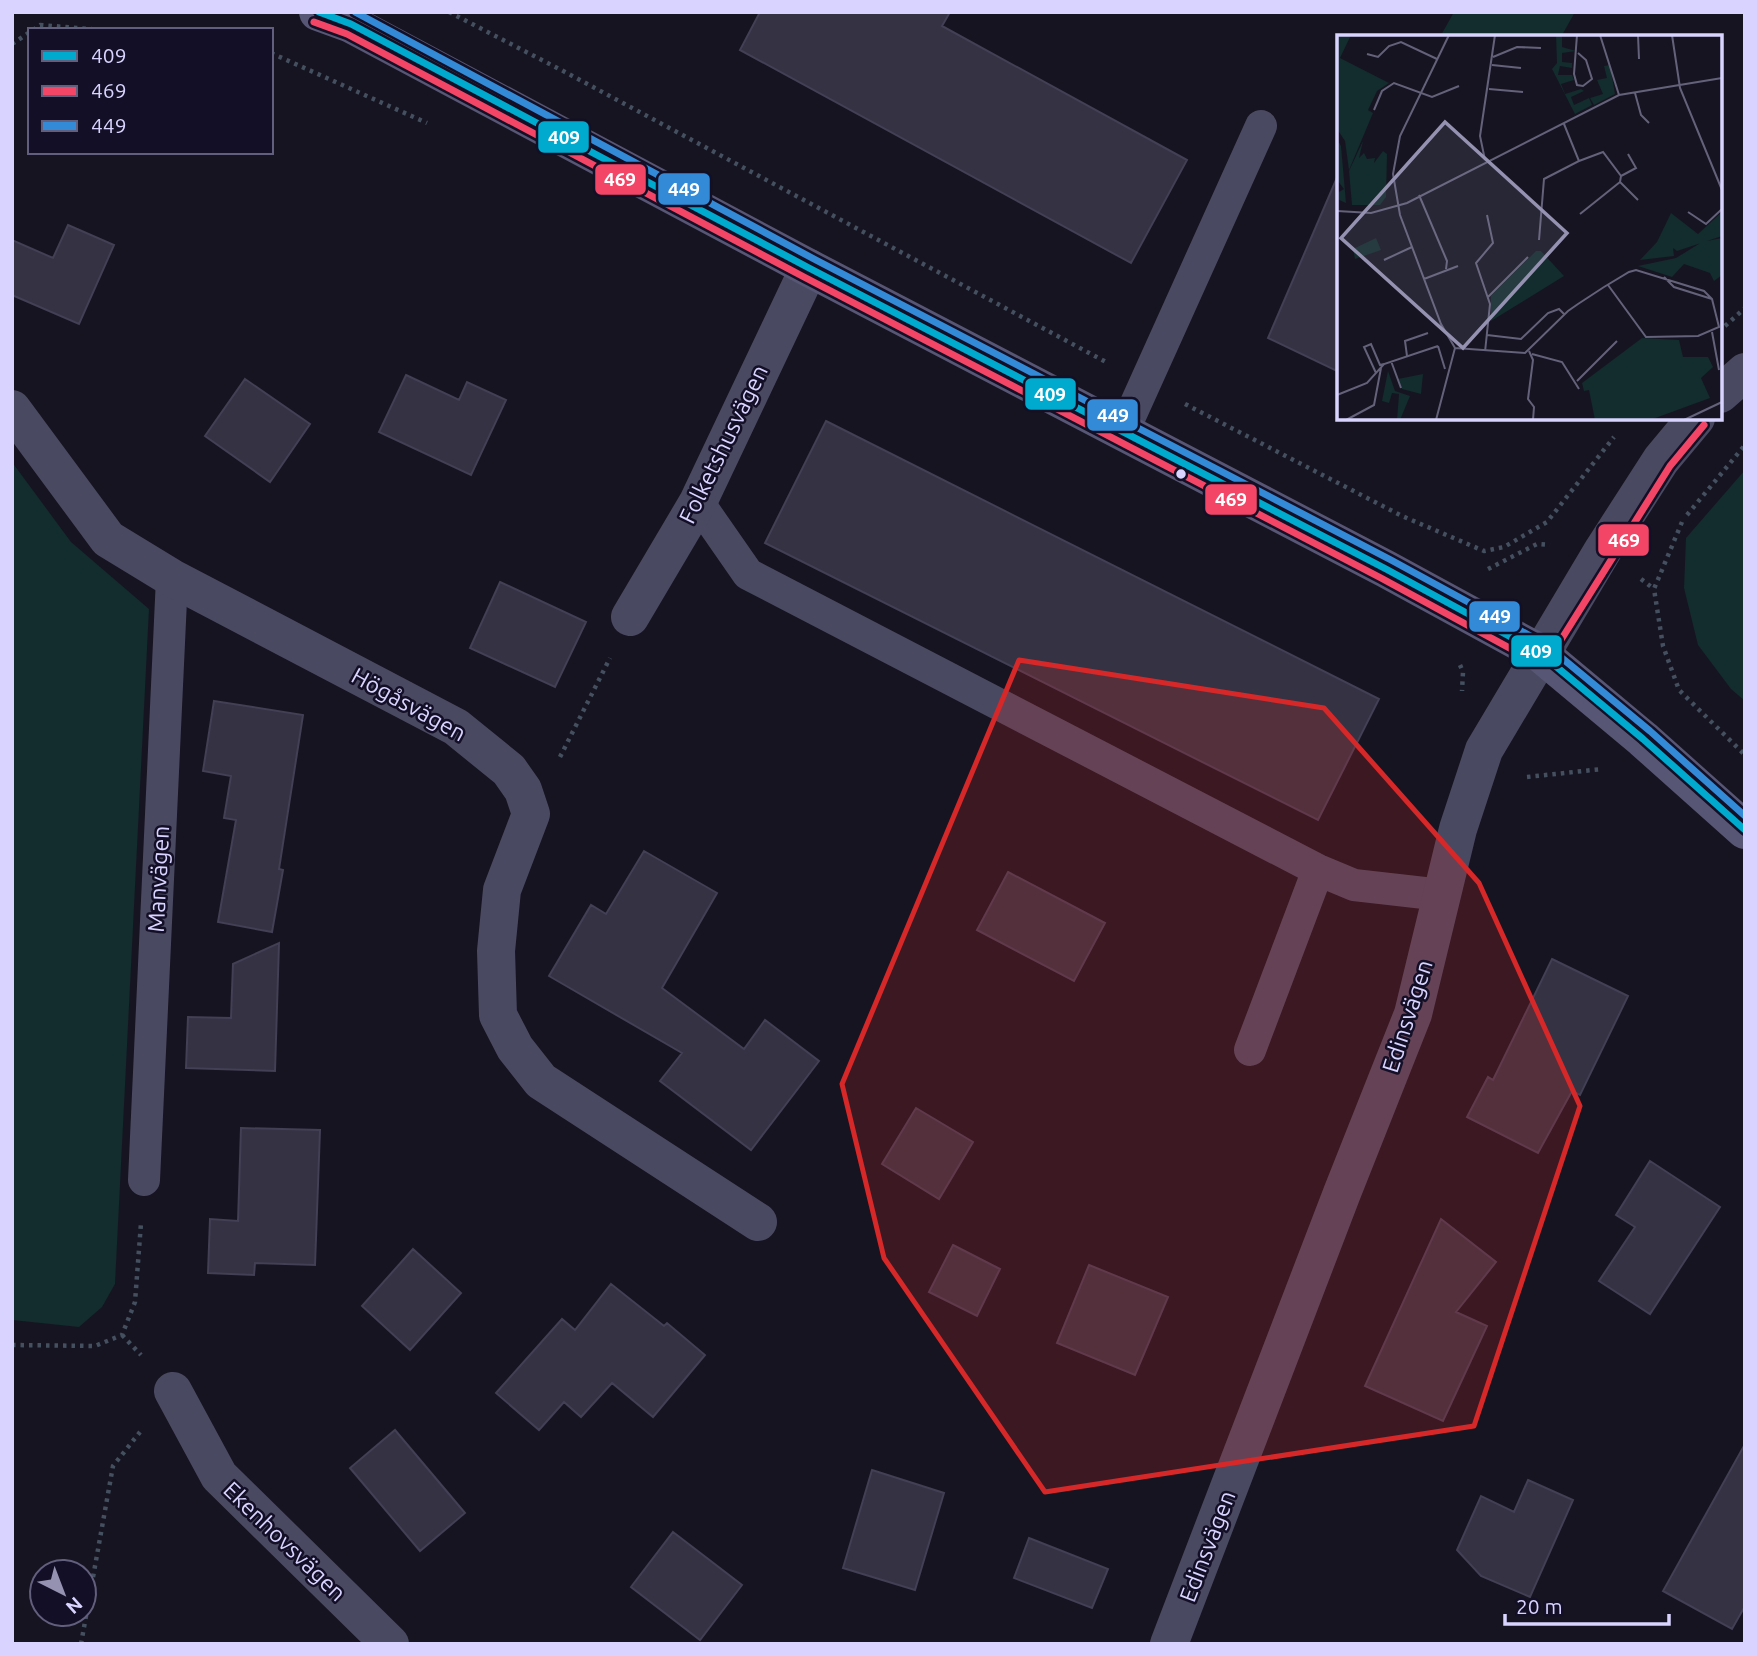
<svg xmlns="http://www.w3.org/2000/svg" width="1757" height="1656" font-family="Ubuntu,sans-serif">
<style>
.green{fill:#132c2d}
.building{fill:#343243;stroke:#433f54;stroke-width:2}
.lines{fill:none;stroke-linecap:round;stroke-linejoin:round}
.path{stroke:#44505f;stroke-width:4.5;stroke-dasharray:3.5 5;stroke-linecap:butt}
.lane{stroke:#4a4962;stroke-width:32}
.street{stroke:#4a4962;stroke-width:38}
.secondary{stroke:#575674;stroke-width:38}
.bus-1-casing{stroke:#130f26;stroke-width:12}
.bus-2-casing{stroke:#130f26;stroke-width:12}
.bus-3-casing{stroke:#130f26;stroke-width:12}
.bus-1{stroke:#00a9ce;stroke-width:7}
.bus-2{stroke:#f34667;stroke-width:7}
.bus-3{stroke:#338bd7;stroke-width:7}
.marked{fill:#d62828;fill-opacity:0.2;stroke:#d62828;stroke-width:5;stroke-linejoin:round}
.bus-dot{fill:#d9d4ff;stroke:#130f26;stroke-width:2.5}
.labels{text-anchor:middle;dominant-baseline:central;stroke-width:5;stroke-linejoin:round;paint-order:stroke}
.street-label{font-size:23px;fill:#d9d4ff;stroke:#130f26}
.inset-road{fill:none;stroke:#64617a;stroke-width:2}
.view{fill:#9591b1;fill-opacity:0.15;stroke:#9591b1;stroke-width:3.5}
.inset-edge{fill:none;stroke:#d9d4ff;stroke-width:3.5}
.line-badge{stroke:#130f26;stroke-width:2.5}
.badge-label{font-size:19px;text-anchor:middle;font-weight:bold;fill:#fff}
</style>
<rect width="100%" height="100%" fill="#161421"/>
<path class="green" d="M1454,12H1575L1561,37H1440Z
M12,462L71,542L149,609L115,1284L102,1307L79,1327L12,1320Z
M1745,470V701L1731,689L1698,645L1684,588L1686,538Z"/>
<path class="building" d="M760,12H950L942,26L1187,160L1131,263L740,50Z
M1339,173V372L1268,338Z
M68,225L114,245L79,324L12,295V240L53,258Z
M406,375L459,400L467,382L506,400L471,475L379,432Z
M245,379L310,424L270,482L205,436Z
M826,421L1379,699L1318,820L765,543Z
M500,582L586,622L555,687L470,648Z
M214,701L303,715L279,869L283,870L272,932L218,922L236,820L224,818L231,776L203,771Z
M644,851L717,893L662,988L744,1049L765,1020L819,1061L751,1150L660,1081L682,1053L549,976L591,905L606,914Z
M1008,872L1105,923L1074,981L977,930Z
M279,943L275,1071L186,1068L188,1017L231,1018L233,964Z
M1552,959L1628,996L1580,1095L1572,1091L1538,1153L1467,1117L1488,1077L1493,1080Z
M916,1108L973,1142L939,1199L882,1164Z
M241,1128L320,1130L315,1265L255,1263L254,1275L208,1273L210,1219L238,1221Z
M1650,1161L1720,1207L1650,1314L1599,1281L1635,1227L1616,1215Z
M1441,1219L1496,1262L1456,1312L1487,1326L1443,1421L1365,1386Z
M953,1245L1000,1269L977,1316L929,1292Z
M413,1249L461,1293L410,1350L362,1306Z
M1089,1265L1168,1297L1135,1375L1057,1343Z
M611,1284L664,1326L667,1323L705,1355L653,1417L612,1383L581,1417L564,1402L539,1430L496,1393L562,1319L575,1330Z
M395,1430L465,1513L420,1551L350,1468Z
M1745,1444V1606L1732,1629L1663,1591Z
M872,1470L944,1493L915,1590L843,1568Z
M1528,1480L1573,1500L1530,1597L1481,1576L1457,1550L1481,1496L1514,1512Z
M673,1532L742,1585L700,1640L631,1587Z
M1029,1538L1108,1569L1092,1608L1014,1578Z"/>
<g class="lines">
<path class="path" d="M449,12L565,72L1106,362
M33,30L40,25L102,30
M12,44L30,32
M271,53L427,123
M1725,326L1745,308
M1185,404L1402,516L1484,551L1504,547L1547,522L1614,437
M1687,515L1745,445
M1682,522L1654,589L1663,646L1679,690L1745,755
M1488,569L1537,544L1550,545
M1641,579L1654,589
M1460,665L1463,672L1462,691
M560,757L610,658
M1527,777L1602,769
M122,1335L141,1355
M12,1345L95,1346L122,1335L135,1302L141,1223
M81,1644L113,1466L140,1432"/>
<path class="lane" d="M1123,432L1261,126
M698,502L748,574L1318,870L1354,885L1442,895
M1250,1050L1318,870
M144,1180L172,578"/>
<path class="street" d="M1720,394L1745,372
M12,409L108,539L172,578L456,727L509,770L523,790L531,814L502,890L496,951L498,1015L515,1048L541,1081L758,1222
M630,617L698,502L809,268
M173,1391L219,1476L390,1644
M1169,1644L1342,1193L1413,1014L1458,829L1484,750L1603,550L1661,460L1696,418"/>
<path class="secondary" d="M318,12L351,24L809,268L1386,569L1540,653L1643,739L1745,830"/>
<g class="bus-1-casing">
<path id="bus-1" d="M319,12L351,24L809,268L1386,569L1540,653L1643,739L1745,830"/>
</g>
<g class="bus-2-casing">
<path id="bus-2" d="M314,22L347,34L804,277L1381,578L1535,662
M1549,659L1670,466L1704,425"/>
</g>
<g class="bus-3-casing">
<path id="bus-3" d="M355,12L814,259L1391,560L1545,644L1650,731L1745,816"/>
</g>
<use href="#bus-1" class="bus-1"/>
<use href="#bus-2" class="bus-2"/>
<use href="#bus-3" class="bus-3"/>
</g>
<path class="marked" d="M1019,660L1324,708L1479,883L1580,1106L1474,1426L1045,1492L884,1258L842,1084Z"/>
<circle class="bus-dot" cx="1181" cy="474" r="6"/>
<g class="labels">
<g class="street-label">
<text transform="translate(723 444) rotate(-64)">Folketshusvägen</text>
<text transform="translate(409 704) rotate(29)">Högåsvägen</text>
<text transform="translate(158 879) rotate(-87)">Manvägen</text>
<text transform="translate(1407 1016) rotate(-72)">Edinsvägen</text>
<text transform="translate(285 1541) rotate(44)">Ekenhovsvägen</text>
<text transform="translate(1207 1546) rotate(-69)">Edinsvägen</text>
</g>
</g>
<g transform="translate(1337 35)">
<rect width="385" height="385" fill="#161421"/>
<path d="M0,0H14L3,23L52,48L40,56L31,75L36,78L12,135L8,106L0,94ZM219,0H225V12L239,16L225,18V27L235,28V33L223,31L221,40H235L237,45L224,49L228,59L244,54L247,56L234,62L237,70L252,63L255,70L238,79L215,34L220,28ZM273,30L278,59L257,70L253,63L266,59L260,45L270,43L267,31ZM0,104L4,111L9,168L0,164V158L7,154L0,145ZM26,106L22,123L27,118L30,124L38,123L37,128L46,116L50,119L49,162L43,170H15L12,136ZM385,177V201L340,216L336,213L337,221L303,225L320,207L334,178L361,199ZM39,203L44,215L18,224L16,214ZM385,203V240L377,246L373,238L347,229L335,242L301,231L339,223L365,207ZM199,216H204L227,241L154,286V261ZM305,303L342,305L346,322H371L376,332L364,343L373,363L313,385H258L252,355L247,356L245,348ZM51,336L58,356L73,361L63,385H60L62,359L55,358L52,368L45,366ZM86,339L84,359L65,354L61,344Z" fill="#132c2d"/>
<path class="inset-road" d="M240,0L237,39L240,50L246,51L255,44L249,25L241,18M263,0L282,60M301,0L302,24M335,0L343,53L385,155M30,19L41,22L52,11L64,7L100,24M156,22L180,12L204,13M155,30L184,33M152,54L186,57M298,58L304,80L312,88M37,75L45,56L57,48L95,62L122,51M148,125L143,101L158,0M242,126L266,117L284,141L283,147L243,179M284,141L299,133L291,119M283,147L301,165M82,160L110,226L109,234M0,176L34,178L70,168L282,60L385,43M351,177L369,189L385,174M202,205L207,144L242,126L227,89M47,225L75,212M327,242L337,252L375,264M87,244L121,231M151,262L191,222M375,297L382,335M150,300L184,304L211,278L222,274L227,279M101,311L108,334M118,313L188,318L231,276L241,269L267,252L292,237L299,235L367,256L375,264L382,292L361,301L309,302L271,250M192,316L196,325L191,364L197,372L196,385M148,317L153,269L139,228L156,208L150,180M195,319L225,327L242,354M70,321L68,306L91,298M54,326L64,353M39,338L27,312L34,309L43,330L47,329M240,346L280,306M0,360L30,348L47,329L101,311M9,385L37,370L44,333M99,385L118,313L104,289L63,180L56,139L63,101L112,0M347,385L385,367"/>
<path class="view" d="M108,87L230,198L126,313L4,203Z"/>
<rect width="385" height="385" class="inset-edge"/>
</g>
<g class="line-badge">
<rect x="537" y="120" width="53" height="34" rx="7" fill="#00a9ce"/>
<rect x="594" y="163" width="53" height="33" rx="7" fill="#f34667"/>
<rect x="657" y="172" width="54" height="34" rx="7" fill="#338bd7"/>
<rect x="1024" y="377" width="53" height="34" rx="7" fill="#00a9ce"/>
<rect x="1086" y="398" width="53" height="34" rx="7" fill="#338bd7"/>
<rect x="1204" y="483" width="54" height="33" rx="7" fill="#f34667"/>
<rect x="1597" y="523" width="53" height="34" rx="7" fill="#f34667"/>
<rect x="1468" y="600" width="53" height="33" rx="7" fill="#338bd7"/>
<rect x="1510" y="634" width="53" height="34" rx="7" fill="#00a9ce"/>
</g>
<g class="badge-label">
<text x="564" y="144">409</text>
<text x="620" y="186">469</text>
<text x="684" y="196">449</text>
<text x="1050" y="401">409</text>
<text x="1113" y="422">449</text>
<text x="1231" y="506">469</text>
<text x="1624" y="547">469</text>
<text x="1495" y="623">449</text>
<text x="1536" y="658">409</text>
</g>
<rect width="1757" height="1656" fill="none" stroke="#d9d4ff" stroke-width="28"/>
<rect x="28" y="28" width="245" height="126" fill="#130f26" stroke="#625e7d" stroke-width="2"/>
<rect x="42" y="51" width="35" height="10" fill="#00a9ce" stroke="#625e7d" stroke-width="2"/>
<text x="91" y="63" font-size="21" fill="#d9d4ff">409</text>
<rect x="42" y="86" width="35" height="10" fill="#f34667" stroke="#625e7d" stroke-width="2"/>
<text x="91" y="98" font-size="21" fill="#d9d4ff">469</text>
<rect x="42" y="121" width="35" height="10" fill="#338bd7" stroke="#625e7d" stroke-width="2"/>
<text x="91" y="133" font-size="21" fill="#d9d4ff">449</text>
<g transform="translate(63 1593) rotate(138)"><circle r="33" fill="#130f26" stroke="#625e7d" stroke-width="2"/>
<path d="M0-5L12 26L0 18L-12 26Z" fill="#9591b1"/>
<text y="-10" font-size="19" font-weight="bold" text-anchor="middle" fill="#d9d4ff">N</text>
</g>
<path d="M1505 1614v10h164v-10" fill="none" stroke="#d9d4ff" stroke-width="3.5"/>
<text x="1516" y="1614" font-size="21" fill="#d9d4ff" stroke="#130f26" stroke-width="5" paint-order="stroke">20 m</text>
</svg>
